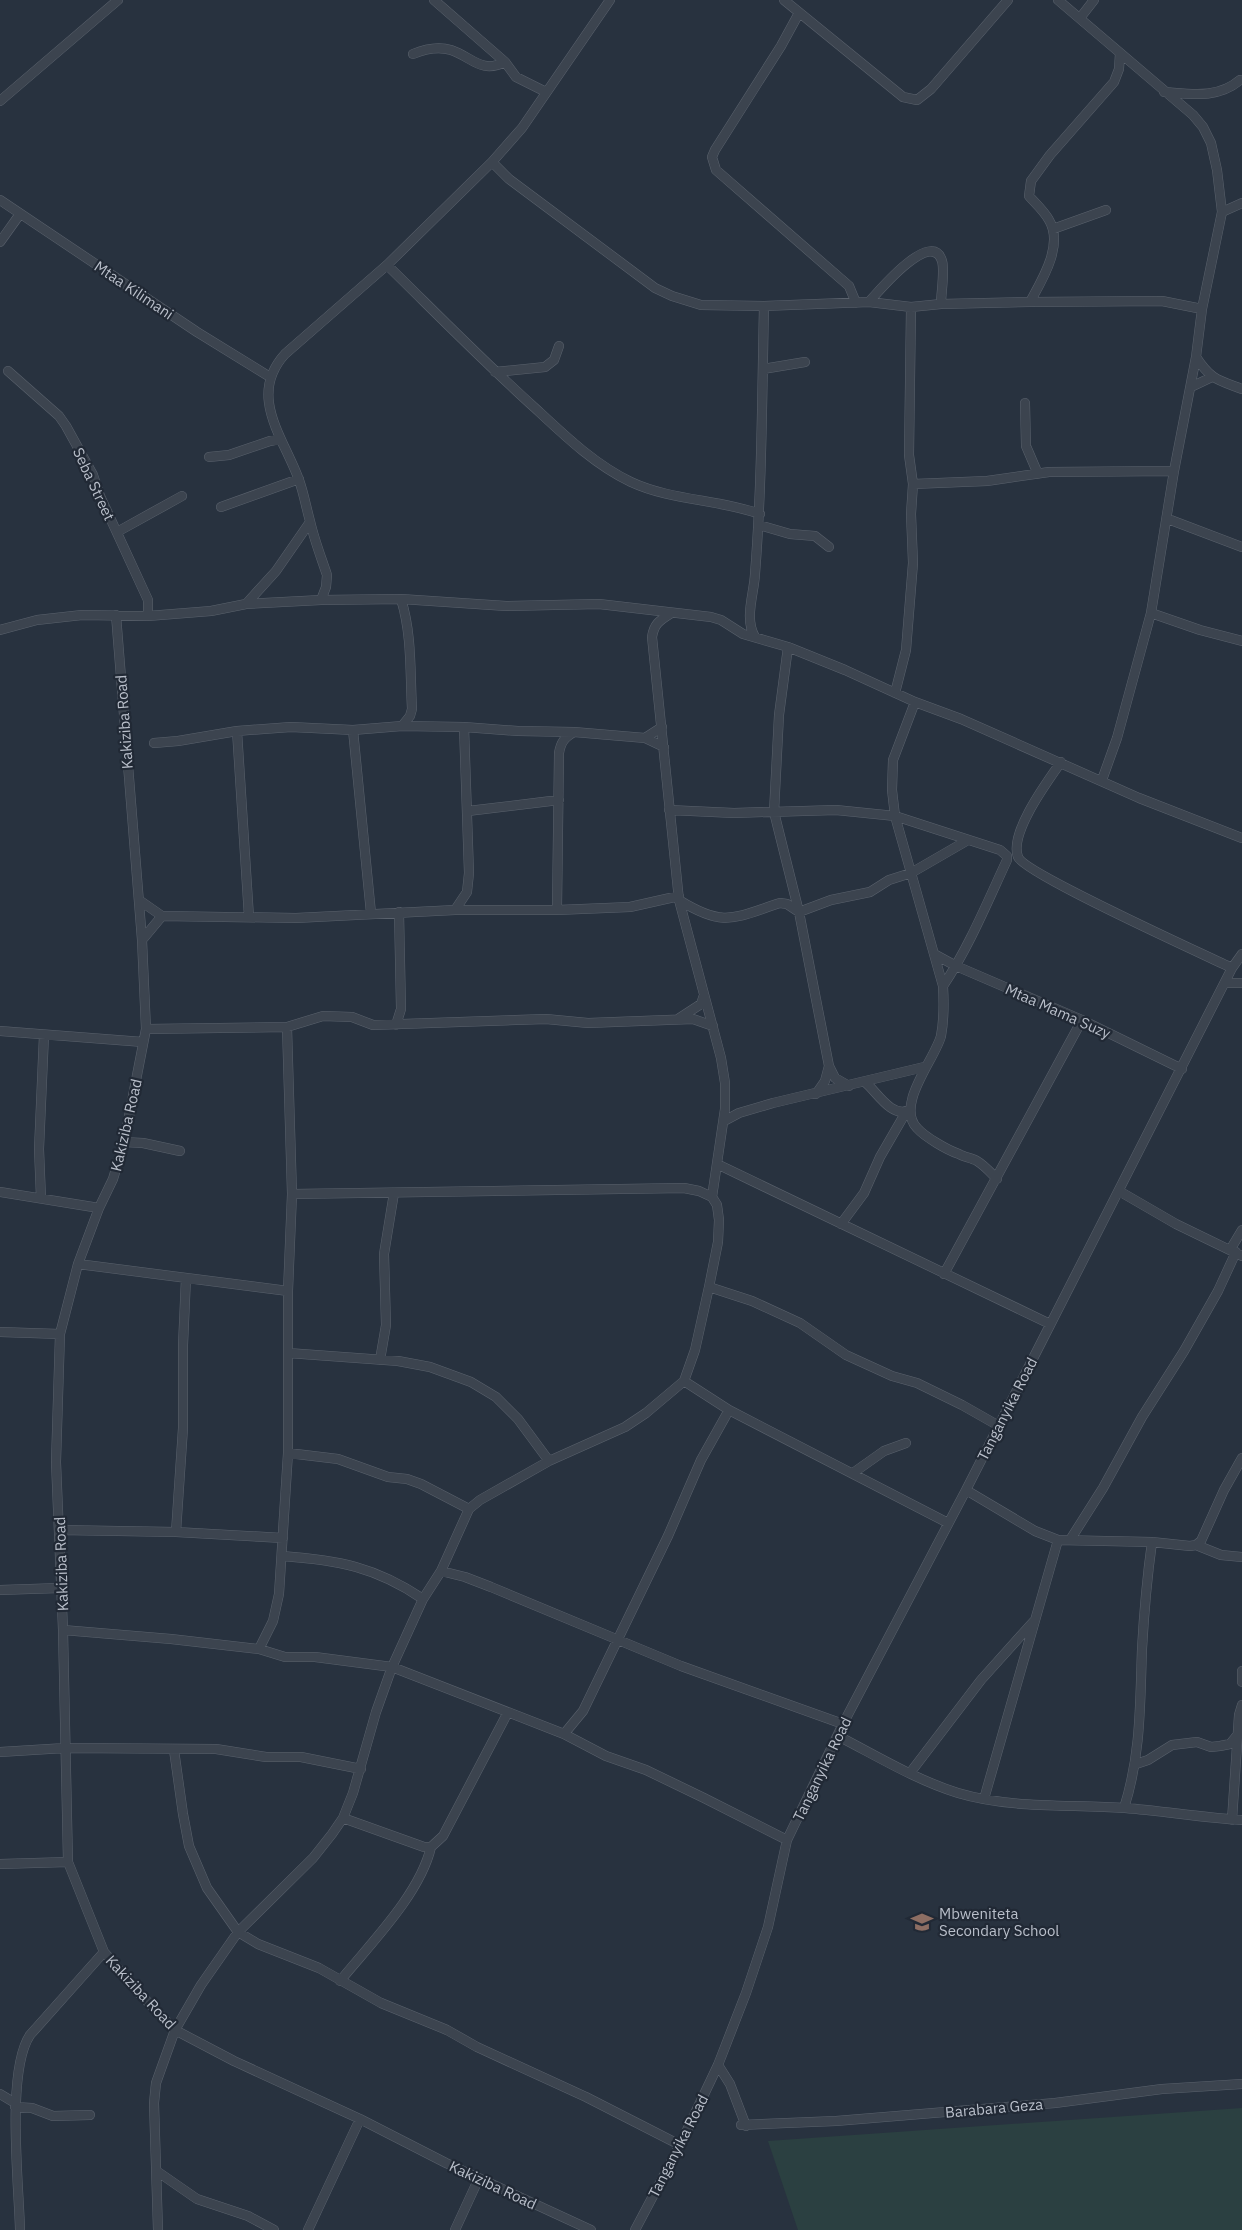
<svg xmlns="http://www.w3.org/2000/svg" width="1242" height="2230" font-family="'IBM Plex Sans',sans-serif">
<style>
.green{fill:#2b4041}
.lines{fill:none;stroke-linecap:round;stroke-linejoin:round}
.street-casing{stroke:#5a626d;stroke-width:10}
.street{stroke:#3c444f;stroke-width:9}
.labels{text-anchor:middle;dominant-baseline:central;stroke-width:4.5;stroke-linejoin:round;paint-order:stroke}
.street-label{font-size:15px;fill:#b9bfca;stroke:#212935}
.poi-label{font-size:15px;fill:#b9bfca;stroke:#212935;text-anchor:start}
</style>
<rect width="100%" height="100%" fill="#28323f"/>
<path class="green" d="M1242,2108V2230H798L768,2141Z"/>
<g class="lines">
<g class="street-casing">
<path id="street" d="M434,0L505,62L516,77L546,92
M784,0L903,97L917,100L931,89L1008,0
M1058,0L1193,115L1203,127L1211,143L1217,170L1222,212L1202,309L1196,357L1174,471L1151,613L1117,738L1102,780
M799,13L781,46L715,150L712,157L716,170L849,286L856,303
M1080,18L1094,0
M413,54C425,49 438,46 451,50C472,57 481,74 505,62
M1164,92C1191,94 1218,99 1240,80
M0,101L118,0
M492,162L509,179L655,288L672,296L701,305L764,306L869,302L911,307L941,304L1030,302L1162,301L1202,309
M0,200L197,332L270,377
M1222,212L1242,203
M1053,229L1106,210
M0,242L20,214
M387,265C436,313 484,362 535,408C564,435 595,465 631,482C672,501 718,499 760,514
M869,302C877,293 932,227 942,261C945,271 941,293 941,304
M1030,302C1042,280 1064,245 1049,220C1044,211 1036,204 1029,196L1031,181L1050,155L1114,82L1119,69L1120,53
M1196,357C1211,380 1218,380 1242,389
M763,369L805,362
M8,371L59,416L66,426L93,475L100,496L148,600V616
M495,372L545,367L554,360L559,346
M1191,387L1212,377
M1025,403L1026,446L1038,474
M209,457L229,455L270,441L280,439
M913,484L987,481L1049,472L1174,471
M221,507L299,479
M1168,519L1242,547
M759,525L790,534L815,536L829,547
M117,532L182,496
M401,599C412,634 410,672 412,709L410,716L402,726
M321,600L326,587L327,575C321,557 314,539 310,521C306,507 304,494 299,480C284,438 247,396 285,354L387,265L492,162L522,128L610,0
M246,604L276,571L310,522
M1151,613L1200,630L1242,641
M670,614C659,621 654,624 652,637L679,900L721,1058L725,1083V1109L712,1197
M116,615L142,940L146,1029L124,1142L113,1179L99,1208L78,1264L60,1334L56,1462L63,1630L68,1862L104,1952L140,1994L175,2030L234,2061L360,2119L446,2163L591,2230
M0,630L37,620L82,615L148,616L211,611L246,604L321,600L401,599L506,606L599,604L711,617L721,620L743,634L788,647L845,670L915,702L961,719L1139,798L1242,838
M755,637C744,619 754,594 755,574C762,485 762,396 764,306
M788,647L779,715L774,812L799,912L829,1066L835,1078L849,1086
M895,693L906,650L913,563L911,514L913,484L909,455L911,307
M915,702L893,760L892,790L895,816L943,986C944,1003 944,1020 941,1036C935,1059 895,1105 917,1128C925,1137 947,1150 959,1154C964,1157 972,1158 977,1161C984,1165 991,1173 997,1179
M353,730L371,913
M237,731L249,917
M645,738L664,747
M154,743L178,741L237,731L291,727L353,730L402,726L464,727L518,731L574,732L645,738L662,727
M1061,762C1047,782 1009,833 1018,857C1024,873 1205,955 1232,968
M669,810L734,813L836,810L895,816L1000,850L1007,856V860C987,903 969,947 943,986
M468,811L559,800
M139,900L162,916L296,918L455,910H557L630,907L679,896
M679,900C724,928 734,918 780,903L787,904L799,912L831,900L870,892L889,880L911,873L968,840
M455,910L467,892L469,873L464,727
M557,910L559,753C561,742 564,738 574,732
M142,940L162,916
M934,954L956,966L1082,1020L1182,1069
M1225,983H1242
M678,1019L701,1004L704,995
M396,1025L401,1009L399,912
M146,1029L287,1027L323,1016L352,1017L373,1025L546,1019L588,1023L693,1019L713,1026
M0,1031L143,1042
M866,1083C876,1091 892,1119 909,1110
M816,1094L825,1081L829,1066
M724,1121L739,1113L773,1103L924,1067
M124,1142L143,1143L180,1151
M717,1164L1050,1324
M1119,1191L1176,1224L1242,1256
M0,1192L99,1208
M41,1198L39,1149L44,1035
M841,1224L864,1193L880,1157L906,1112
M1230,1250L1242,1230
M78,1264L288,1291
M944,1274L1082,1020
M709,1287L752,1301L800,1323L846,1355L892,1376L917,1383L962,1405L999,1426
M0,1332L60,1334
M288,1353L398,1361L430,1367L471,1382L496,1397L518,1419L549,1461
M380,1360L386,1325L384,1254L394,1193
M684,1381L729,1410L948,1523
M288,1453L338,1459L388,1477L407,1479L421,1484L469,1509
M853,1473L884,1451L906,1443
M966,1490L1035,1531L1058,1540L1152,1542L1190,1546L1196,1545L1201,1541L1224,1490L1242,1458
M60,1530L176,1532L283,1538
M176,1532L183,1428V1345L186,1278
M1070,1540L1103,1488L1142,1417L1184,1351L1218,1291L1236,1252
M1196,1545L1221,1555L1242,1557
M282,1556C338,1560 376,1567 423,1599
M441,1571L465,1577L491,1587L681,1666L843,1724
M0,1590L60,1588
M63,1630L171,1639L259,1649L285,1657H315L392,1667L564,1734L606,1756L646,1770L704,1798L787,1840
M259,1649L273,1621L279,1594L288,1453V1291L292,1194L287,1027
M1242,1671V1682
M564,1734L583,1711L668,1536L701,1460L729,1410
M838,1736C877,1756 916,1780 958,1793C1012,1809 1070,1804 1125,1808C1164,1811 1203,1818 1242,1820
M174,1750L183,1814L189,1846L207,1888L238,1932L258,1944L319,1968L381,2003L447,2030L477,2047L586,2097L680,2145
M0,1752L65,1748L216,1749L266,1757H301L361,1769
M1136,1764L1148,1760L1172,1745L1197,1742L1211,1747L1220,1746L1230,1744L1238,1734
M910,1773L981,1680L1034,1621
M984,1799L1058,1540
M1124,1808C1141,1755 1140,1704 1142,1649C1144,1613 1147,1578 1152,1542
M343,1818L424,1847H431L443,1836L508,1712
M1232,1820L1239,1715L1242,1705
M0,1864L68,1862
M340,1981C371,1943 420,1894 431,1847
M718,2065L730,2084L746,2126
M0,2094L15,2103
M15,2107L32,2108L53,2116L90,2115
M741,2125L836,2121L1055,2103L1162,2089L1242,2084
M158,2172L197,2199L248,2216L274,2230
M20,2230C19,2185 6,2071 30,2035L104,1952
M158,2230L154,2103L156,2083L175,2030L201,1985L238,1932L313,1858L332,1834L343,1818L353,1793L376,1712L392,1667L423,1599L441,1571L469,1509L480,1500L549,1461L625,1427L646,1413L684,1381L695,1350L709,1287L718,1242L719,1220L717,1205L712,1197L699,1191L684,1188L292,1194
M308,2230L360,2119
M455,2230L479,2178
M635,2230L680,2145L718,2065L746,1993L768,1927L787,1840L843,1724L966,1490L1232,968L1242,954"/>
</g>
<use href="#street" class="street"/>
</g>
<defs>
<g id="school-bare" transform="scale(1.725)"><path d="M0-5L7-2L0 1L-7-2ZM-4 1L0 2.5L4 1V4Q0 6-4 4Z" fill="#8d6e63" stroke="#212935" stroke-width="2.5" paint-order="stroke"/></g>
</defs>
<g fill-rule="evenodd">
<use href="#school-bare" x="922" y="1922"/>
</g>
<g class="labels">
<g class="street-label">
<text transform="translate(134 290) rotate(34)">Mtaa Kilimani</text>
<text transform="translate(94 484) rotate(65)">Seba Street</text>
<text transform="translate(124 722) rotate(-94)">Kakiziba Road</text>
<text transform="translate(1058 1011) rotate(24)">Mtaa Mama Suzy</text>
<text transform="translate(126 1125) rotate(-77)">Kakiziba Road</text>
<text transform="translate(1007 1409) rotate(-63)">Tanganyika Road</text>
<text transform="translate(61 1564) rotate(-92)">Kakiziba Road</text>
<text transform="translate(822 1769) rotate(-64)">Tanganyika Road</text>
<text transform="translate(141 1992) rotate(47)">Kakiziba Road</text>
<text transform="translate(994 2108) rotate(-5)">Barabara Geza</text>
<text transform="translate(678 2146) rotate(-63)">Tanganyika Road</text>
<text transform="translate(493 2185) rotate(25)">Kakiziba Road</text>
</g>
<g class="poi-label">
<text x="939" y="1913">Mbweniteta<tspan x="939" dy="17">Secondary School</tspan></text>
</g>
</g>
</svg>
